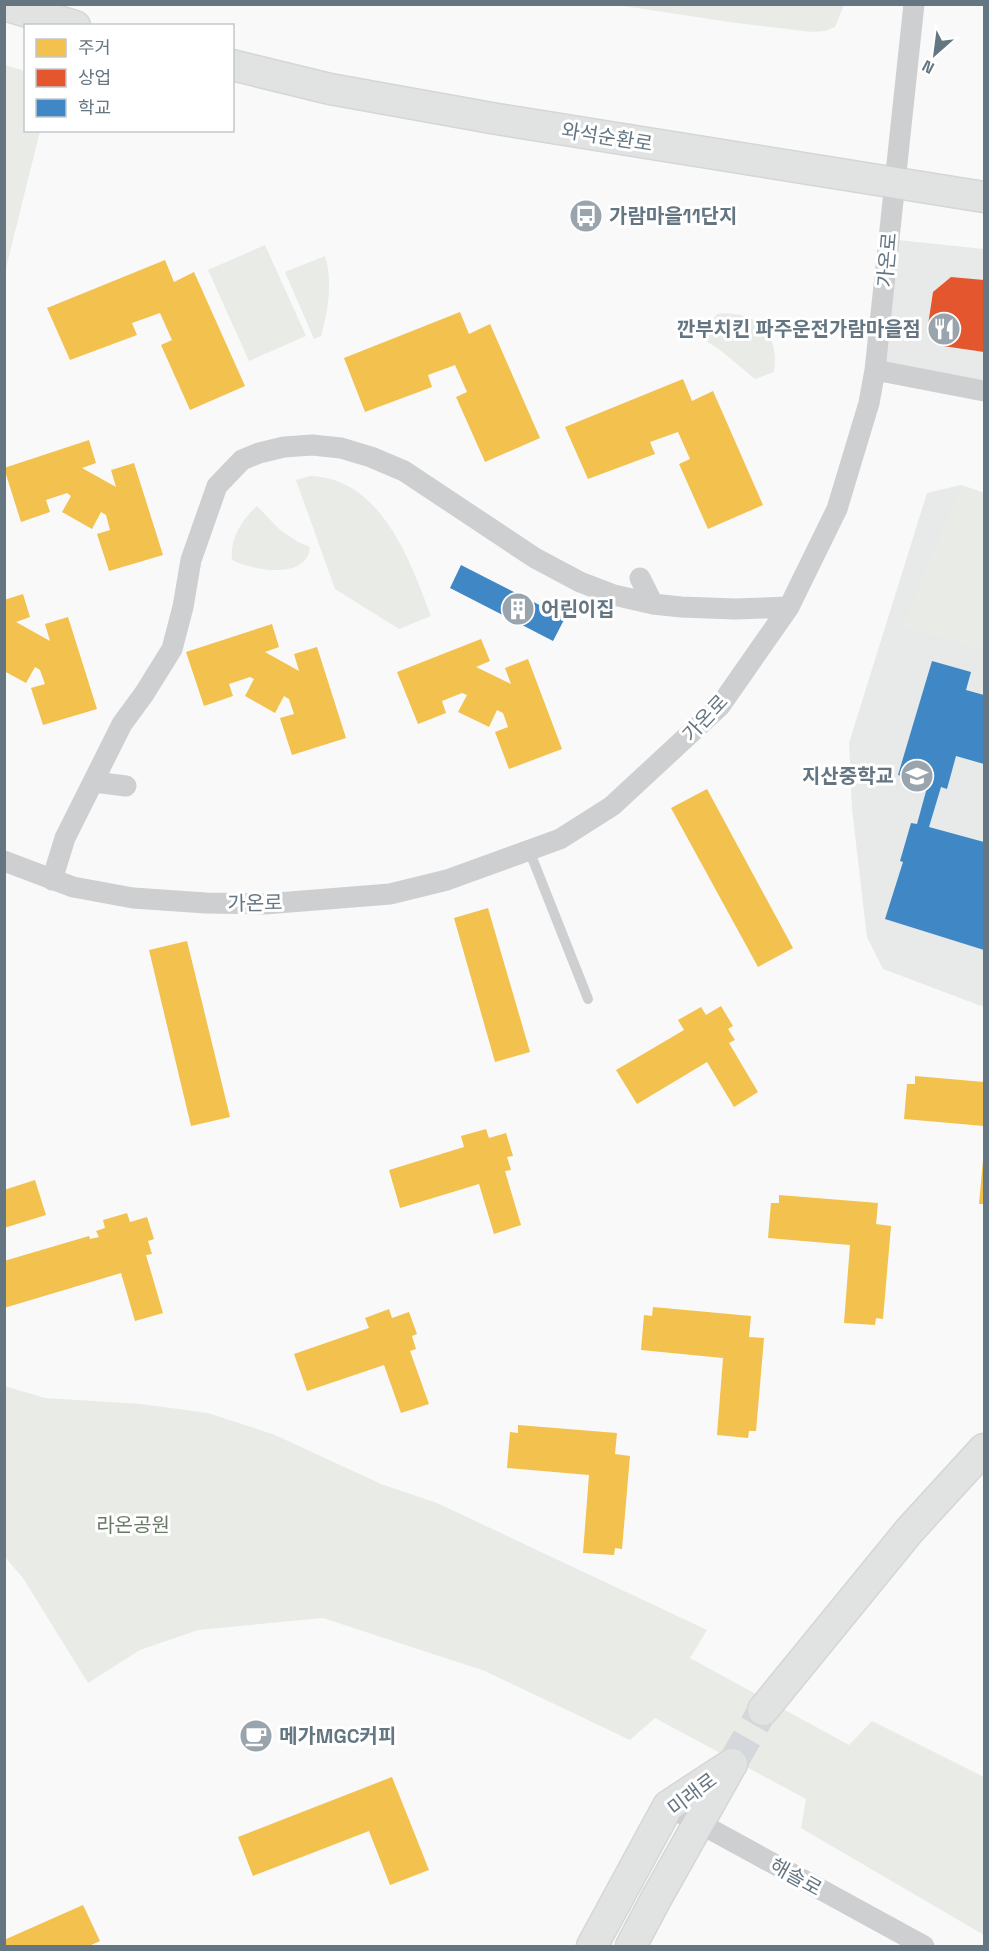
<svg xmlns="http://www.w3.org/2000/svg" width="989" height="1951" font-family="'Space Grotesk','Noto Sans KR',sans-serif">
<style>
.built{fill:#e8e9e9}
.green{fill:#e8ebe6}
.homes{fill:#f2c14e}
.shops{fill:#e4572e}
.schools{fill:#3f88c5}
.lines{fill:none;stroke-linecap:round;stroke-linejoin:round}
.secondary-tunnel{stroke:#d4d8dc;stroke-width:30;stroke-dasharray:30 15;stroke-linecap:butt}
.secondary-casing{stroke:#d5d6d7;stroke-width:33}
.lane{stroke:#cecfd0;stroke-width:10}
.street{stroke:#cecfd0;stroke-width:21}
.secondary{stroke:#e1e2e2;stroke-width:30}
.labels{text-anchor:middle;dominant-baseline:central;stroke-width:6;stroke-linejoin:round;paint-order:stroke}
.street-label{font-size:20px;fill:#657683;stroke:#fff}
.poi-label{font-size:20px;font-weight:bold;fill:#657683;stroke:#fff;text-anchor:start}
.park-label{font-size:20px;fill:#687a64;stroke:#fff}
</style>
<rect width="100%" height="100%" fill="#f9f9f9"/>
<path class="built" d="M888,239L984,249V391L875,370Z
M961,485L984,493V1007L883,969L867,937L852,809L849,743L927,493Z"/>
<path class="green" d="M617,5H844L835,27L825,31L812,32L736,23Z
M5,65L25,71L26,130L40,131L5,272Z
M265,245L306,336L249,361L208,270Z
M325,256C333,281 328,311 321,336L314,339L285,272Z
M717,314C756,310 780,332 774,372L755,379L720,350L706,341L705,330Z
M310,476C381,478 410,560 431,616L399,629L335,589L296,480Z
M961,485L984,493V650L902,627Z
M257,506L280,530L298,542L310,547C307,581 252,570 232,560C230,538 241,521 257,506Z
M4,1386L45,1398L141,1404L208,1413L275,1435L381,1484L437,1503L707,1630L690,1658L849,1745L872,1721L984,1777V1935L801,1828L806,1799L655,1718L630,1740L485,1671L323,1618L198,1630L140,1650L88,1683L23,1578L5,1557Z"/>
<path class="homes" d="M165,260L174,282L194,272L245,386L190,410L161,345L172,340L160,313L132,323L137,335L70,360L47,308Z
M460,312L469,334L490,324L540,438L485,462L456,397L467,392L455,365L428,375L432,387L365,412L344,358Z
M683,379L692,401L713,391L763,505L708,529L679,464L690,459L678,432L650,442L655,454L588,479L565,427Z
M89,440L96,463L82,468L116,487L111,470L134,463L163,555L109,571L97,534L110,530L106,515L101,512L92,529L62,512L71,496L67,493L46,500L50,512L21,522L4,468Z
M23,594L30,617L16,622L50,641L45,624L68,617L97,709L43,725L31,688L45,684L40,670L35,667L26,683L4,671V600Z
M272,624L279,647L265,652L299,671L294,654L317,647L346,738L292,755L280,718L294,714L289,699L284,696L275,713L245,696L254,679L250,677L229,684L233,696L204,706L186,652Z
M481,639L490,661L476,667L511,684L505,668L528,659L562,749L509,769L495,732L508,727L503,713L497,710L489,727L481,723L458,712L467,695L462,693L442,701L446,713L418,724L397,672Z
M707,789L793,948L758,967L671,808Z
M488,908L530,1052L495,1062L454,918Z
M187,941L230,1117L191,1126L149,950Z
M721,1006L733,1026L728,1029L735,1040L729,1043L758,1092L734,1107L707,1062L637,1104L616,1070L684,1030L678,1020L701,1007L706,1015Z
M915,1076L984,1082V1126L904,1119L907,1084H915Z
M486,1129L489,1138L506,1133L513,1156L507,1157L511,1170L505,1171L521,1225L494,1234L479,1184L400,1208L389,1170L464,1147L461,1136Z
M983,1160H984V1204H979Z
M35,1180L46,1215L4,1228V1190Z
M779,1195L878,1203L876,1224L891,1226L883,1319L876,1318L875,1325L844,1323L850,1245L768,1238L771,1203H779Z
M127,1213L130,1222L147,1217L154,1239L148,1241L152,1254L146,1255L163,1313L135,1321L121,1273L4,1308V1261L89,1236L90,1239L99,1237L96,1231L105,1228L103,1220Z
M653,1307L751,1316L749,1337L764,1338L756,1431H749L748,1438L717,1435L723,1358L641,1350L644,1315L652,1316Z
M389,1309L392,1318L409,1312L417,1334L412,1336L416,1349L410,1351L429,1404L401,1413L384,1365L307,1391L294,1354L369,1328L365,1318Z
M518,1425L617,1433L615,1454L630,1456L622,1549L615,1548L614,1555L583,1553L589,1475L507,1468L510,1432L518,1433Z
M392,1777L429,1870L390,1885L369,1831L253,1876L238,1837Z
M83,1905L100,1941L89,1946H4V1940Z"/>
<path class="shops" d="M951,277L984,280V352L943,346L928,325L933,292Z"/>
<path class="schools" d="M461,565L565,618L553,641L450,588Z
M932,661L971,672L966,690L984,695V764L956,756L947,789L941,787L929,827L984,842V950L885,919L903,862L900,861L911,823L917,824L928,784L898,775Z"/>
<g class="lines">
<path class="secondary-tunnel" d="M732,1764L763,1710"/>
<g class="secondary-casing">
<path id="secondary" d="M4,5L75,26
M232,65L330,89L497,119L984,197
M763,1710L909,1531L984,1449
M592,1946L668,1806L732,1764
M631,1946L656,1899L730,1767"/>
</g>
<path class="lane" d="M529,850L588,999"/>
<path class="street" d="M875,370L984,391
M640,578L653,604
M94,782L126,786
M4,861L73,887L133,898L206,903L265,904L390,894L447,880L560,839L612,806L720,706L789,607L837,509L869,403L875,370L914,4
M52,880L65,838L122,724L144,694L172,649L183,607L191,560L217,486L242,460L259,453L284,447L312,445L341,448L371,457L404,471L535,558L580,582L614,595L653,604L681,607L735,609L789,607
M668,1806L924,1946"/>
<use href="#secondary" class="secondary"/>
</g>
<defs>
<g id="bus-disc" transform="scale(1.725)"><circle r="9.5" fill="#99a4ac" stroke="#fff"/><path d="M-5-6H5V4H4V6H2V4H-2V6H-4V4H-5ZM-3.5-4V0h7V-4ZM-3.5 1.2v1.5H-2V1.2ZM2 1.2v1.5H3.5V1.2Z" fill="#fff"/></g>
<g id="restaurant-disc" transform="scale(1.725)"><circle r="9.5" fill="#99a4ac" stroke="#fff"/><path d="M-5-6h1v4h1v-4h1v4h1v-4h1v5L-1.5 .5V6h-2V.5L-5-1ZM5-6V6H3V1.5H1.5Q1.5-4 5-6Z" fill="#fff"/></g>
<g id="building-disc" transform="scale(1.725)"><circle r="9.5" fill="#99a4ac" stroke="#fff"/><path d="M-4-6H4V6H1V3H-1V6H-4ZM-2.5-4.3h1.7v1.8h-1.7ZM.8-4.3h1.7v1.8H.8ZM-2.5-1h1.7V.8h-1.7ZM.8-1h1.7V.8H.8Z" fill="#fff"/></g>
<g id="school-disc" transform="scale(1.725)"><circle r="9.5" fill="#99a4ac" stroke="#fff"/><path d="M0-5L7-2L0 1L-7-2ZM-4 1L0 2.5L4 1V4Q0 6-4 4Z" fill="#fff"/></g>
<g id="cafe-disc" transform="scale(1.725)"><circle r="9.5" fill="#99a4ac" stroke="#fff"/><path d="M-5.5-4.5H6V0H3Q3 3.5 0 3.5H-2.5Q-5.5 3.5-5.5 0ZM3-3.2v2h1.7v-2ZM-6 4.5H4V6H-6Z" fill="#fff"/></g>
</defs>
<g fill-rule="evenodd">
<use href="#bus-disc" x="586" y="216"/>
<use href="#restaurant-disc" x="944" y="329"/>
<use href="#building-disc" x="518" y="609"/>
<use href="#school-disc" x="917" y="776"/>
<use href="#cafe-disc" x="256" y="1736"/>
</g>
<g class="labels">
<g class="street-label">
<text transform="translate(607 137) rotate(9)">와석순환로</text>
<text transform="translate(887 260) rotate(-85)">가온로</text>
<text transform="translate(705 718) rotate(-47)">가온로</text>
<text transform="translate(255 903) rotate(-1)">가온로</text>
<text transform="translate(692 1794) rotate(-37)">미래로</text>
<text transform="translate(796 1877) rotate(29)">해솔로</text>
</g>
<g class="poi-label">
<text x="609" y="216">가람마을11단지</text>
<text x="921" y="329" text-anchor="end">깐부치킨 파주운전가람마을점</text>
<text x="541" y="609">어린이집</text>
<text x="894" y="776" text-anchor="end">지산중학교</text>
<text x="279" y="1736">메가MGC커피</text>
</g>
<g class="park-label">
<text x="133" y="1525">라온공원</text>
</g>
</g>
<rect width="989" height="1951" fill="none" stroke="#657683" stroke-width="12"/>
<rect x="24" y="24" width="210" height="108" fill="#ffffff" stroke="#c1c8cd" stroke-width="1.5"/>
<rect x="36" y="39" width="30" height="18" fill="#f2c14e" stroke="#c1c8cd" stroke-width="1.5"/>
<text x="78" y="54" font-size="18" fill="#657683">주거</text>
<rect x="36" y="69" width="30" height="18" fill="#e4572e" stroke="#c1c8cd" stroke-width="1.5"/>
<text x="78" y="84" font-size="18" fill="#657683">상업</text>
<rect x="36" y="99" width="30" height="18" fill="#3f88c5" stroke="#c1c8cd" stroke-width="1.5"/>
<text x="78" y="114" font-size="18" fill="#657683">학교</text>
<g transform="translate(935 54) rotate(208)" stroke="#ffffff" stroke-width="4.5" paint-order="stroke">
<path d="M0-4.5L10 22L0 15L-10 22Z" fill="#657683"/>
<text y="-9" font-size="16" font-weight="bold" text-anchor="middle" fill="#657683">N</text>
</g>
</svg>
